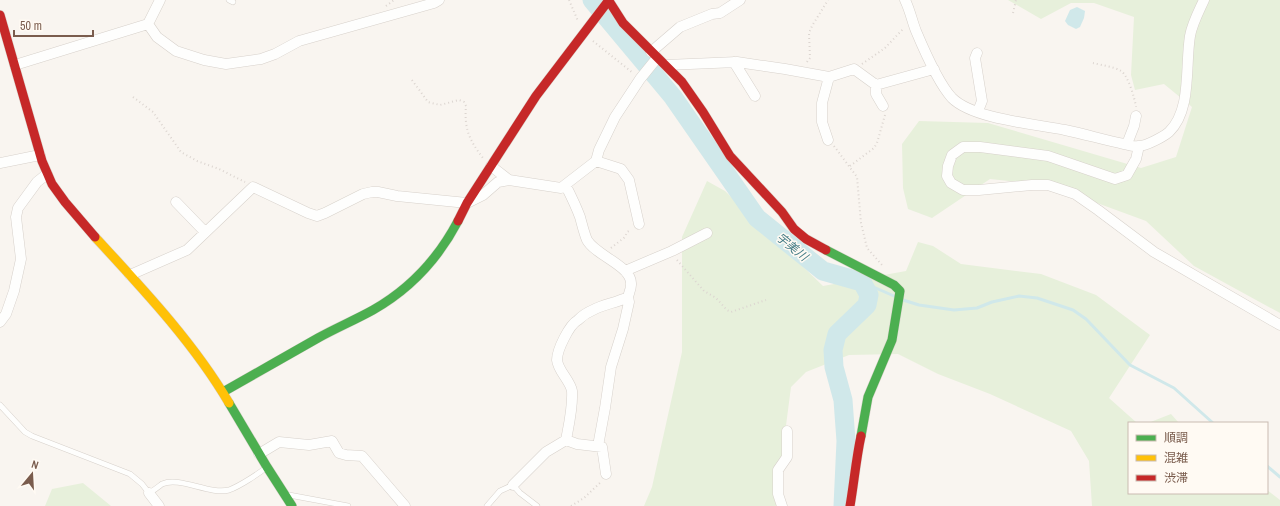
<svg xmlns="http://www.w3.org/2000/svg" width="1280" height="506" font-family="'Archivo Narrow','Noto Sans JP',sans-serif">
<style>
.green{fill:#e7f0db}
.water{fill:#d0e8ea}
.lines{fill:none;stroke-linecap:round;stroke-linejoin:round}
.stream{stroke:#d0e8ea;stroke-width:3}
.river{stroke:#d0e8ea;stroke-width:19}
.lane-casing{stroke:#d7d1cb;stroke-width:6}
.street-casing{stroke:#d7d1cb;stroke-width:11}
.fast-casing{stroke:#d9d2cb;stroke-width:10}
.slow-casing{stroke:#d9d2cb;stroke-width:10}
.jam-casing{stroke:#d9d2cb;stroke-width:10}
.path{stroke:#dcd5d0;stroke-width:2;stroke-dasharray:1 3;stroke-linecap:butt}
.lane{stroke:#fefefd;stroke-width:5}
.street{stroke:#fefefd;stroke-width:10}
.fast{stroke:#4caf50;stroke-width:9}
.slow{stroke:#ffc107;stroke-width:9}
.jam{stroke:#c62828;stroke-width:9}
.labels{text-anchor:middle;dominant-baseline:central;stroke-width:3;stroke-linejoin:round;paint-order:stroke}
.water-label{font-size:12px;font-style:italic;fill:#437c86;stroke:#fffaf3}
</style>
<rect width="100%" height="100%" fill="#f9f5f0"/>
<path class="green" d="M1008,0H1280V313L1194,266L1146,221L1048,185L990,179L932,218L908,209L903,188L902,144L919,121L988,123L1141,168L1176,157L1192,107L1164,84L1135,90L1131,75L1134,17L1094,3H1071L1041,19Z
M707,181L725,191L823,286L906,271L918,242L933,246L961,264L1041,274L1096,295L1150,335L1109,398L1137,423H1129V493H1267V490L1280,500V506H1092L1089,461L1071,431L990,394L938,374L898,354L849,355L806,372L791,387L778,487L781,506H644L652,487L682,352V237Z
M1171,414L1179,423H1148Z
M83,483L111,506H45L52,489Z"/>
<path class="water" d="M1077,7L1085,11L1084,18L1080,27L1076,29L1068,25L1065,21L1070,10Z"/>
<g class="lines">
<path class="stream" d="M862,282L894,296
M903,300L919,305L954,310L977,308L992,302L1019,296L1037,298L1073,310L1086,319L1130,365L1174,388L1213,423
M1267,466L1280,477"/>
<path class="river" d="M592,0L673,97L757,218L823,271L862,282L869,295L867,305L837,334L833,350L834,367L843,400L846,441L843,506"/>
<g class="lane-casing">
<path id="lane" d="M229,0L233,2
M0,405L25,432L32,436L130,474L142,484L149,493C153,491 158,487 162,484C180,476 209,495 229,490C240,486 258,474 267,467
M289,495L348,506
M487,506L500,491L513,485L520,493L537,506"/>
</g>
<g class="street-casing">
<path id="street" d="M160,0L148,24L157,37L176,51L204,60L226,64L261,59L275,54L299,41L434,3L439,0
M905,0C910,10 912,21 916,31C924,50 938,83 952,98C973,119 1035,124 1065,130C1085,134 1104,140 1124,144C1128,145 1134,147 1139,146C1146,146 1163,137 1169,132C1192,110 1185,66 1190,36C1192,24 1199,11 1204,0
M651,52L680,27L712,14L720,13L740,0
M977,53L975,58L982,101L978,111
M734,62L755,96
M15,65L148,24
M666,65L737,62L785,69L829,77L854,69L876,85L934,69
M876,85V94L883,106
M828,140L822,122V103L829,77
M1127,144L1134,126L1136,116
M1139,146L1136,159L1127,175L1115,179L1048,156L980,147H963L952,155L948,166L947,176L951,183L963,190H979L1032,185H1048L1075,194L1098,210L1154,252L1280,325
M596,161L621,169L629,180L639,224
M0,163L40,155
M491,166L509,180L561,188L596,161L599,150L615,117L640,79L657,58
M176,202L205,232
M625,271L672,251L707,233
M130,275L187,250L253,187L308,213L317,216L325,213L363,194L372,192H378L397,196L467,203L483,195L498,182L509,180
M0,322L6,314L14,291L21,259L16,217L18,208L37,182L47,174
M566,440L577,444L602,447L606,474
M598,446L605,408L611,367L623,329L629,302L628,297
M259,454L279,442L309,445L332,441L339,453L346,455L362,456L405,506
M513,485L546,452L566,440C569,424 573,407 572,391C570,380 558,371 557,360C557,350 569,325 578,320C582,316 588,312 593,310C604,304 616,303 628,297C629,293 631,289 631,285C633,266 596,256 587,240C584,233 582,224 580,217C576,206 571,196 566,186
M149,493L159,506
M782,506L778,494V470L787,457V431"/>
</g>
<g class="fast-casing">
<path id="fast" d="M826,250L894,285L900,291L892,340L868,397L861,436
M223,392C255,374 286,356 318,338C336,328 355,320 373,310C410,289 438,259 458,221
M229,403L267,467L292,506"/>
</g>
<g class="slow-casing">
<path id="slow" d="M95,237C142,288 194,343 229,403"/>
</g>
<g class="jam-casing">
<path id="jam" d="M609,1L623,23L682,82L703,112L730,156L782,212L794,229L806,239L826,250
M0,15L42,161L52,184L65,202L95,237
M458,221L467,203L536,96L609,0
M850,506C854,483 856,459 861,436"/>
</g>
<path class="path" d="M569,0L578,21
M386,6L394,0
M1013,13L1016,0
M593,41L633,73
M807,62L810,58L809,33L812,26L828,0
M1093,63C1101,65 1115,67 1121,71C1128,75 1135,99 1136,107
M862,64L885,48L904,28
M412,80L428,102L440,105L459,100L464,102L466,106C464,128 469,140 483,158
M133,97L153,112L181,152L197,161L219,169L245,182
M834,146L857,177L861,223L867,248L882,265
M850,166L874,148L877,143L885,115
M611,248L625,237L627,232L631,230
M677,260L704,291L716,298L727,310L731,312L766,300
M571,506L584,498L601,482"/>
<use href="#lane" class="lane"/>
<use href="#street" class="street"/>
<use href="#fast" class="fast"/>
<use href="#slow" class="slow"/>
<use href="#jam" class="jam"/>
</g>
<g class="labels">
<g class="water-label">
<text transform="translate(792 247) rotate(39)">宇美川</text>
</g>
</g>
<rect x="1128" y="422" width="140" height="72" fill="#fffaf3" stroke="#cabbb1"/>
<rect x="1136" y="435" width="20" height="6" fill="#4caf50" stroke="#cabbb1"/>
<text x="1164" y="442" font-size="12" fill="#7a5c4d">順調</text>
<rect x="1136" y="455" width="20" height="6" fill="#ffc107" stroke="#cabbb1"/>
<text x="1164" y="462" font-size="12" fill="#7a5c4d">混雑</text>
<rect x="1136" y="475" width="20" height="6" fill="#c62828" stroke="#cabbb1"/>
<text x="1164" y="482" font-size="12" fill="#7a5c4d">渋滞</text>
<g transform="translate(32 474) rotate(18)" stroke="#fffaf3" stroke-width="3" paint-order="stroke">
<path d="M0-3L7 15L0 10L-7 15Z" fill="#7a5c4d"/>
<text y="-6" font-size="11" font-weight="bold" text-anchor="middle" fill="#7a5c4d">N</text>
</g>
<path d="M14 30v6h79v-6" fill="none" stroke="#7a5c4d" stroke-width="2"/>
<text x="20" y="30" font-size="12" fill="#7a5c4d" stroke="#fffaf3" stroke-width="3" paint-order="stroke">50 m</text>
</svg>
